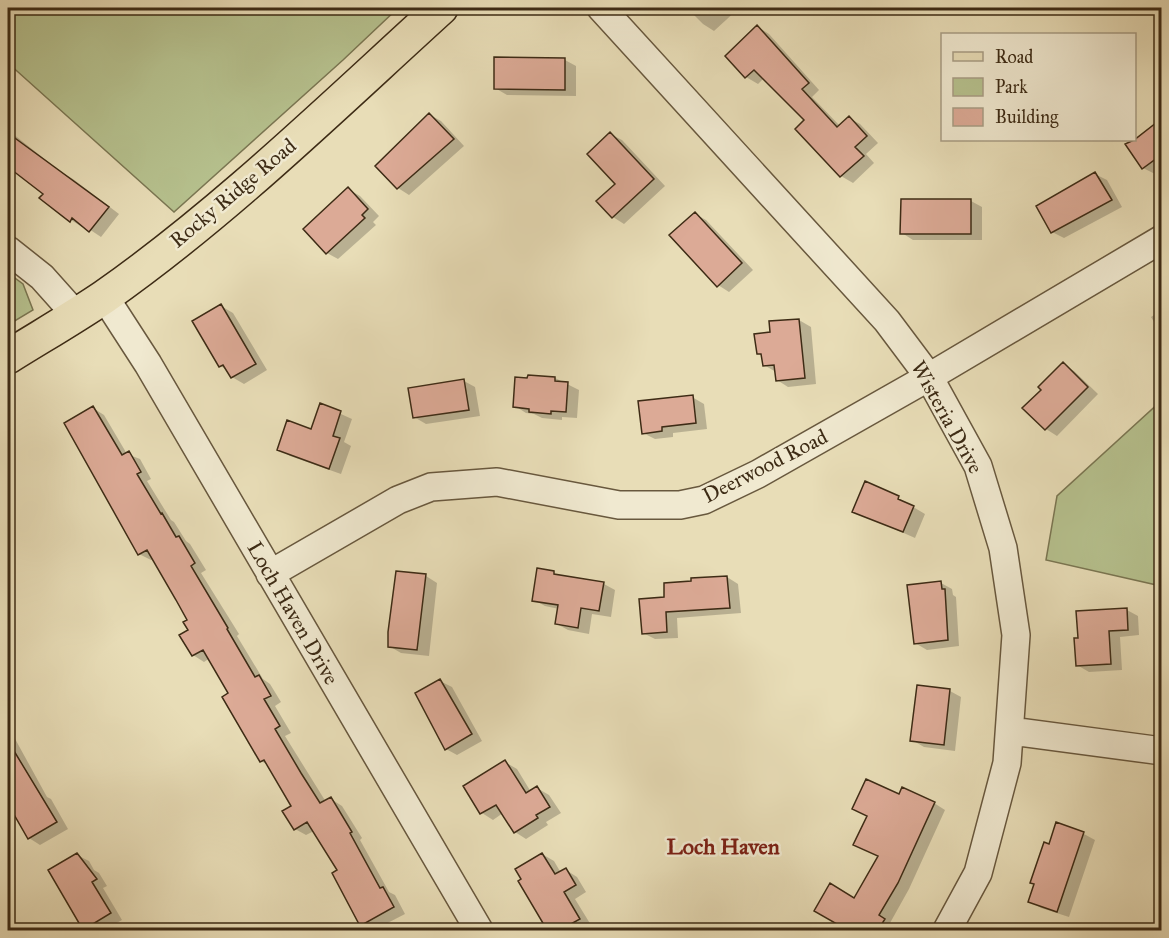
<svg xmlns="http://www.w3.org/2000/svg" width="1169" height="938" font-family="'IM FELL Great Primer',serif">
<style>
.green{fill:#b6c18e;stroke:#7a7652;stroke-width:1.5}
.shadow{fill:#0003}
.building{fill:#dcaa96;stroke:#3d2b15;stroke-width:1.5}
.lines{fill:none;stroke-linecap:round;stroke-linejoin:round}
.minor-casing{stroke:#68583e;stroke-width:30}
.major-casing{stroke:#3d2b15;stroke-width:36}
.minor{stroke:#f0e9d0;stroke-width:27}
.major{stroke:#e8ddb7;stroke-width:33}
.labels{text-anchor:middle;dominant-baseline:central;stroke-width:5;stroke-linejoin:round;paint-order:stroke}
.street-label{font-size:21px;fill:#3d2b15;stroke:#f0e9d0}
.neighbourhood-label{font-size:22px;font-weight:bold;fill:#7a1f14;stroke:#f0e9d0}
</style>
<rect width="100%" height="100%" fill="#e8ddb7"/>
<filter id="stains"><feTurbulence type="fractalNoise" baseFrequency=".00333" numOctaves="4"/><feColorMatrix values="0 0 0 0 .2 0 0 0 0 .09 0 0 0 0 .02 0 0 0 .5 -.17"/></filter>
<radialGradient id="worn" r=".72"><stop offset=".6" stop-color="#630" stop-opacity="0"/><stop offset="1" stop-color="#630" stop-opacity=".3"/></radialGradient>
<path class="green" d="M8,8H398L343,60L174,212L8,63Z
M8,273L23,284L33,310L8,325Z
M1161,401V586L1046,560L1057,496Z"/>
<path class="shadow" d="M687,8H737L738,9L714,31L703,24Z
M758,27L769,34L819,90L812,97L840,126L849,118L860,124L878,143L866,154L874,163L853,183L841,176L797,129L806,120L764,78L758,84L746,77L727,56Z
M565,60L576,66V96L507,95L495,88Z
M430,115L441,121L464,146L409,195L398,188L377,166Z
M1162,119V169L1155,174L1143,168L1127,145Z
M8,130L61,172L73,179L119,214L101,237L83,225L82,227L71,220L45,193L9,166L8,167Z
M610,134L622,140L665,186L624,224L613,217L617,184Z
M1095,174L1107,180L1122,207L1064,238L1052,232Z
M348,189L360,196L379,216L373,222L376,225L338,259L327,253Z
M971,201L982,207V240H913L902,233Z
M695,214L706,220L753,270L729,292L718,285Z
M221,306L233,313L267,370L244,384L232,377L228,371L221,366L194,322Z
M1162,310V335L1151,317Z
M799,320L811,327L816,384L788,387L777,380L776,372L764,365L763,356L758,353L772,334Z
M1063,364L1074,371L1098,394L1057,436L1046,429L1025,408Z
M555,378L579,390L577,418L562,417V420L542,418L534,414L526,413L515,406L529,380Z
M464,381L475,387L480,416L426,424L414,417Z
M692,397L704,404L707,429L673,433V437L655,439L643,433Z
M321,405L352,419L344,442L351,446L341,474L290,456L278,449L312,430Z
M93,408L104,415L127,454L140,459L151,479L147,481L171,520L174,522L186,541L190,544L206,570L201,573L239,634L237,636L263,679L270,684L281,702L275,706L291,733L285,736L326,802L331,799L342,806L362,838L360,840L389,892L395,895L405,914L374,930L361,925L339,871L314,831L306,835L295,829L293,806L268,765L261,761L230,694L210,658L204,662L193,655L189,620L154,559L151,560L139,554Z
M898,498L925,514L915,538L854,511Z
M553,573L560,576L604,584L615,590L611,617L592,614L589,634L568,630L557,624L559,609L545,606L534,600Z
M426,576L437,583L429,656L401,653L389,646Z
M727,577L738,584L741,613L677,618L678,638L655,639L643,633L666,598Z
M941,583L952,589L953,595L956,597L959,646L927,650L915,643Z
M1127,610L1138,616L1139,635L1120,637L1122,670L1089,672L1077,665Z
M440,681L452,687L482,741L457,755L446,749Z
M918,687L950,691L961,697L955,751L924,747L912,740Z
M8,726L47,797L51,799L68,829L40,845L29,838L8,798Z
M505,762L517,769L531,792L537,788L549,795L561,813L546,822L548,825L526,839L515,832L503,813L493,820L482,813Z
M900,796L934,803L945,810L909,889L890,923L895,927L893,930H835L879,857L855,845Z
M1057,824L1084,834L1095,840L1069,917L1041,908L1030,901Z
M542,854L554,861L561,873L566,870L577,877L586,892L575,899L594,930H549L520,882Z
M77,855L89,861L94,870L99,873L107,886L103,888L122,920L104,930L84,929Z"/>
<path class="building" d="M757,25L809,83L802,89L837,127L849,116L867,136L855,147L864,156L840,177L795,129L804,120L754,70L745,78L725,56Z
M494,57L565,58V90L494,89Z
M429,113L454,139L397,189L375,166Z
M1161,119V155L1142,169L1125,144L1134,140Z
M610,132L654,179L612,218L596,201L615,184L587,154Z
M8,133L109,207L89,232L72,218L70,222L39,198L43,194L8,167Z
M1095,172L1112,200L1051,233L1036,206Z
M348,187L368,209L362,215L365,218L326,254L303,229Z
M901,199H971V234H900Z
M695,212L742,263L717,287L669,235Z
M221,304L256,364L231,378L223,365L219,367L192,321Z
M799,319L805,378L776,381L774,365L763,366L761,354H757L754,334L770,332L769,321Z
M1063,362L1088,387L1045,430L1022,408L1041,390L1038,387Z
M528,375L555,377V381L568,382L566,412L551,411V414L529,412V409L513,407L515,377L527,378Z
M464,379L469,410L413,418L408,388Z
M693,395L696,423L662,427V431L642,434L638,401Z
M320,403L341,411L333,436L340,438L329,469L277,450L287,420L311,429Z
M93,406L122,455L129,451L141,472L137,474L161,514L162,513L176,537L179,536L195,563L191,566L228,628L227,629L255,677L259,675L271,696L264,699L280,726L275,729L301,773L320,803L331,797L352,832L350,833L380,888L383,887L394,907L360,926L332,873L337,870L307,822L294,830L282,811L291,806L264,760L260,762L222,697L228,693L203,650L192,656L179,635L188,630L183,622L187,620L176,600L147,550L138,555L64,423Z
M865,481L899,496L898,499L914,506L903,532L852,512Z
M537,568L554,571V574L604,582L599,611L581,608L578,628L555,624L558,605L532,601Z
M396,571L426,574L417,650L388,647V632Z
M727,576L730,608L666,612L667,632L642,634L639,599L664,597V583L691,581V578Z
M941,581L942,589H945L948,640L914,644L907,585Z
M1127,608L1128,630L1109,631L1111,664L1076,666L1074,638H1078L1076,611Z
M440,679L472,734L445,750L415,693Z
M917,685L950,689L944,745L910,741Z
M8,741L57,822L28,839L8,804Z
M505,760L526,793L537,786L550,807L536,815L538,818L514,833L496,805L480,814L463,786Z
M866,779L899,794L902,787L935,802L898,883L879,915L885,919L878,930H834L837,924L814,911L830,883L854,898L878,856L853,845L867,816L852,809Z
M1056,822L1084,832L1057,912L1028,902L1034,884L1030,883L1044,842L1049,844Z
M77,853L97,879L92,882L111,913L83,930L48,870Z
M542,853L555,874L566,868L576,885L564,892L580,919L560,930H547L518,881L521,879L515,869Z"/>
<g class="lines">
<g class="minor-casing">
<path id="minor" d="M601,8L887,321L929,377L978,466L1003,548L1016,635L1007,763L978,873L947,930
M8,250L42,277L76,315
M104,296L148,364L479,930
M270,574L398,500L431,487L497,482L619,505H680L704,500L758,474L929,377L1162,239
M1011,731L1162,751"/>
</g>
<g class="major-casing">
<path id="major" d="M8,357C40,337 73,318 104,297C225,212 332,107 441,8"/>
</g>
<use href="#minor" class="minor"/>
<use href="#major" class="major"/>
</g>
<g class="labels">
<g class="street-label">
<text transform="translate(233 193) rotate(-40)">Rocky Ridge Road</text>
<text transform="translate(947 417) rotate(61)">Wisteria Drive</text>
<text transform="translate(765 466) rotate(-27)">Deerwood Road</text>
<text transform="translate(293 613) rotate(60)">Loch Haven Drive</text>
</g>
<g class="neighbourhood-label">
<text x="723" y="846">Loch Haven</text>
</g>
</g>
<rect width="1169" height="938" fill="none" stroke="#e8ddb7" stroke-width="30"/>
<rect x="9" y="9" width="1151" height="920" fill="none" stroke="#3d2b15" stroke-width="3"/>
<rect x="15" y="15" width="1139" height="908" fill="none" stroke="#3d2b15" stroke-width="1.5"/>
<rect x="941" y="33" width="195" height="108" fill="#f0e9d0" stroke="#a89d85" stroke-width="1.5"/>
<rect x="953" y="52" width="30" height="9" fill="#e8ddb7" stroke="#a89d85" stroke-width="1.5"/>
<text x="995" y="63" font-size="18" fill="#3d2b15">Road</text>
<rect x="953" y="78" width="30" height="18" fill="#b6c18e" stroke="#a89d85" stroke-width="1.5"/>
<text x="995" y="93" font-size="18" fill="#3d2b15">Park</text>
<rect x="953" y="108" width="30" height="18" fill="#dcaa96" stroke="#a89d85" stroke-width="1.5"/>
<text x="995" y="123" font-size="18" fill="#3d2b15">Building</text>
<rect width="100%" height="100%" filter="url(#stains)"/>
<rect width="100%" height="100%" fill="url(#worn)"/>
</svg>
